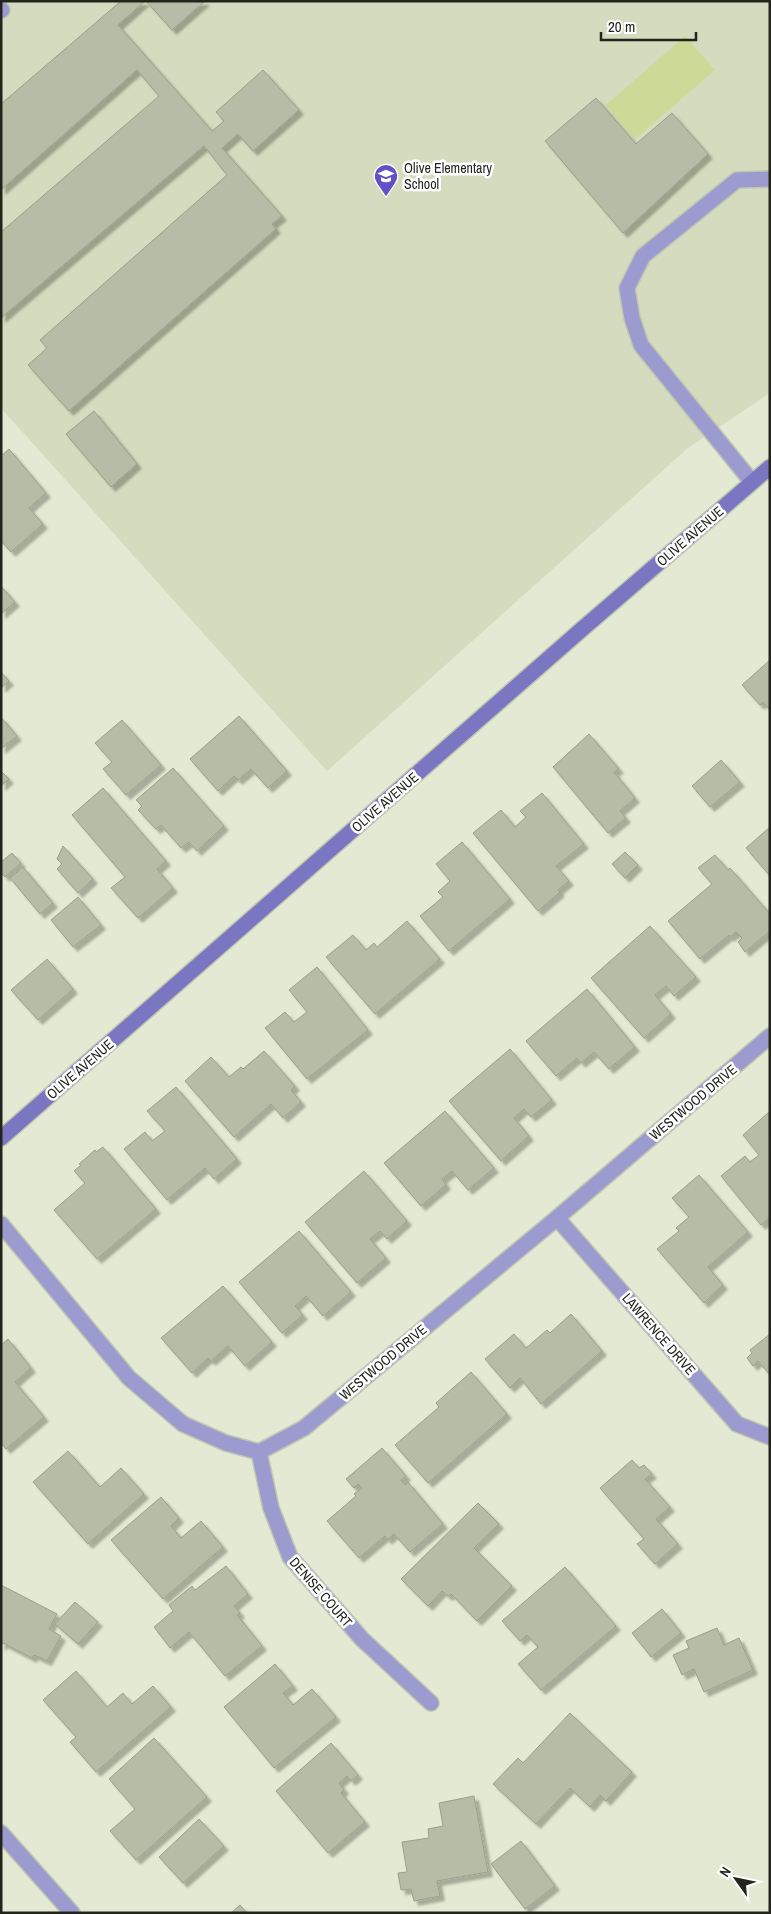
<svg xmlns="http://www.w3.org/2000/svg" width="771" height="1914" font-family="'Archivo Narrow',sans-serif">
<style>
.built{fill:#d5dbbe}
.green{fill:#ccd997}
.building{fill:#b7bca6;stroke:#9a9f8a;filter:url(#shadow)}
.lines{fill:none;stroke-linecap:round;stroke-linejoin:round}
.lane-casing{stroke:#c0c6b1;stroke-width:18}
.street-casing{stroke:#c0c6b1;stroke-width:18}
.secondary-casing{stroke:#c0c6b1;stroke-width:18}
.lane{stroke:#9c9bcf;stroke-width:15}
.street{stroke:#9c9bcf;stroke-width:15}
.secondary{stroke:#7a76c1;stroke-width:15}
.labels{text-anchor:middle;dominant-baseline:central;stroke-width:5;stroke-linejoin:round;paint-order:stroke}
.poi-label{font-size:14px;fill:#23251d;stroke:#fff;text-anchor:start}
.street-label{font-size:14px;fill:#23251d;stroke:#fff}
</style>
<defs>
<filter id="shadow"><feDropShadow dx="4.5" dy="4.5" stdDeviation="1" flood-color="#0004"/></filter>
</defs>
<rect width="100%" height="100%" fill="#e3e9d2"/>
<path class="built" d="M1,1H770V393L688,448L327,771L1,408Z"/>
<path class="green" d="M685,36L715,70L635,139L606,105Z"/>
<path class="building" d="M121,1H145L118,25L212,131L224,121L216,112L263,70L299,110L253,151L238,134L222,148L282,216L272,224L276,229L69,411L28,365L47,348L40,340L227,175L204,146L1,318V232L159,96L137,70L1,190V104Z
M146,1H205L172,30Z
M596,98L636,144L672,113L708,154L623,233L545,141Z
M94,411L137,464L111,487L66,434Z
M9,449L46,493L29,508L43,524L11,552L1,541V456Z
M1,586L15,602L1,614Z
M770,660V710L763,702L760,705L742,685Z
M1,672L9,681L1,688Z
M239,716L287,771L268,788L251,769L238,780L234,776L218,791L190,759Z
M1,717L17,736L1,749Z
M122,720L161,765L126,795L103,769L112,762L95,743Z
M589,734L619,769L614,772L635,798L620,811L626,818L608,833L553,767Z
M721,760L740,782L710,807L692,786Z
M173,768L224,826L197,851L189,842L181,848L161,825L156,829L138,810L142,806L136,800Z
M1,771L9,779L1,786Z
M103,788L166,861L157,869L173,888L138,918L111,888L125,877L72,815Z
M542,793L584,844L556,866L569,881L558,890L560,892L538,911L473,833L501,810L515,827L526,817L520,811Z
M770,827V876L746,848Z
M462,842L510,899L449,951L420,916L443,897L438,892L450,881L436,864Z
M63,846L93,879L78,893L57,869L62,864L57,859Z
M625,852L638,865L625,878L612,864Z
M12,853L21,863L5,877L1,872V862Z
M715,855L728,870L730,868L770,914V931L745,952L738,942L742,938L736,932L730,937L729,935L700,959L668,921L712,884L698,868Z
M23,867L53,903L40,914L10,878Z
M78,897L101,925L73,947L51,920Z
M407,921L440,959L375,1014L326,957L353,935L366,950L374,943L377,947Z
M650,926L696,977L674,996L666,986L655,995L671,1014L644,1038L591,978Z
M47,959L73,989L38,1020L11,990Z
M317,967L368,1030L307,1079L265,1028L285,1012L294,1022L307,1012L289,990Z
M587,989L635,1047L609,1069L594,1052L581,1063L577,1058L556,1076L526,1041Z
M510,1049L552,1100L531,1117L524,1109L514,1118L529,1136L501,1161L449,1101Z
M264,1051L295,1086L291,1090L301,1102L283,1118L271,1104L234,1137L185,1081L211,1057L229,1077L241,1067L243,1069Z
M176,1087L237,1159L214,1179L205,1168L167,1200L124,1149L145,1132L152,1141L165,1131L147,1111Z
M445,1111L494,1168L468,1190L452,1171L442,1179L446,1185L421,1206L384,1163Z
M769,1112L770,1217L761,1225L721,1176L745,1156L750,1162L759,1155L743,1135Z
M103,1147L156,1209L97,1259L54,1210L85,1183L74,1171L81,1165L79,1164L95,1150L96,1152Z
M364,1171L407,1221L387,1239L380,1231L370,1239L386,1258L357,1283L305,1222Z
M699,1175L748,1232L708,1267L723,1285L704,1303L657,1249L679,1231L676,1228L689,1217L672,1198Z
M299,1231L351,1292L323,1316L306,1296L295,1306L303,1315L282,1333L239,1282Z
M223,1286L272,1342L245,1366L228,1346L211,1361L208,1358L192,1373L161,1338Z
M571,1314L602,1351L541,1404L520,1378L510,1388L485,1359L514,1334L526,1348L547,1330L550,1333Z
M770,1334V1375L758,1361L753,1366L747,1358L752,1353L750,1350Z
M8,1339L31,1368L15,1382L44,1417L6,1449L1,1443V1345Z
M471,1372L507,1414L428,1483L395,1445L439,1407L436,1403Z
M382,1448L406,1476L401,1480L405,1485L408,1482L443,1524L410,1552L394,1534L387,1540L385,1536L359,1558L327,1521L356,1496L354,1494L362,1488L358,1484L354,1488L346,1479Z
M68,1451L100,1487L121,1468L144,1494L88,1544L33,1482Z
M632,1460L639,1468L644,1465L652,1474L645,1479L670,1507L656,1519L678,1544L655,1564L637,1544L644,1539L600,1488Z
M161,1497L179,1518L171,1526L181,1538L201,1521L223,1547L163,1599L111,1540Z
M478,1503L499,1524L474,1548L512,1586L477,1621L451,1594L448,1596L442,1591L428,1606L401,1579Z
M226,1566L248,1594L234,1606L240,1613L237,1615L262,1646L225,1676L189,1632L170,1648L154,1627L173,1611L169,1605L192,1586L195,1590Z
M565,1567L616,1626L541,1690L518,1664L538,1647L527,1635L520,1641L502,1621Z
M1,1585L57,1614L49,1629L61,1636L47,1661L34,1655L32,1658L3,1643L1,1646Z
M75,1602L98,1622L78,1644L55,1624Z
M662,1609L681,1633L651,1657L632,1633Z
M717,1628L724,1645L739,1638L753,1670L704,1692L694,1669L682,1675L673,1655L689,1648L686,1641Z
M275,1664L293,1686L283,1693L293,1705L312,1689L336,1717L274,1768L224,1707Z
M76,1671L107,1707L123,1693L132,1704L153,1686L171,1707L96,1772L70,1742L76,1737L43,1700Z
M570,1713L632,1772L606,1801L600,1795L590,1807L570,1788L536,1824L493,1784L518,1758L523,1763Z
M154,1738L207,1797L136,1860L110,1831L135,1809L109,1779Z
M331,1743L358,1775L351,1781L347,1776L339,1783L344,1790L341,1793L365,1822L328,1853L276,1791Z
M474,1796L488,1872L437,1881L440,1896L414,1901L411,1889L401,1890L398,1873L407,1872L402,1842L429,1838L428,1829L443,1826L439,1803Z
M199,1819L224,1846L183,1883L159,1857Z
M521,1841L555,1886L525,1909L491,1864Z
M240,1905L247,1913H231Z"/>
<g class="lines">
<g class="lane-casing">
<path id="lane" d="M1,10H2
M752,482L641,345L632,318L627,288L643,256L737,180L770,179"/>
</g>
<g class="street-casing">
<path id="street" d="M557,1218L737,1424L770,1437
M1,1224L129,1378L183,1424L226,1443L259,1452L304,1428L557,1218L770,1036
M259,1452L271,1508L290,1557L362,1639L431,1703
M1,1833L72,1913"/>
</g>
<g class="secondary-casing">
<path id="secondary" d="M1,1138L581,630L770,467"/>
</g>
<use href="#lane" class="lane"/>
<use href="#street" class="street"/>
<use href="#secondary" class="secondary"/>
</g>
<defs>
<g id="school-pin" transform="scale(1.25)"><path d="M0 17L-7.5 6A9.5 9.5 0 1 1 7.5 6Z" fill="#6250c9" stroke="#fff"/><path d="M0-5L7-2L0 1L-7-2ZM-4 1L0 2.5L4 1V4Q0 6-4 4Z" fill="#fff"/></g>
</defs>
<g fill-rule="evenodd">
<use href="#school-pin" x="386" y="176"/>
</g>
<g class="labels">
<g class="poi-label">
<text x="404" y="168">Olive Elementary<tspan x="404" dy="16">School</tspan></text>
</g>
<g class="street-label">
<text transform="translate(690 536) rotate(-41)">OLIVE AVENUE</text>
<text transform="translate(385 802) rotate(-41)">OLIVE AVENUE</text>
<text transform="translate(80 1069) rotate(-41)">OLIVE AVENUE</text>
<text transform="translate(693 1102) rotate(-40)">WESTWOOD DRIVE</text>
<text transform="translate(659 1334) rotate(49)">LAWRENCE DRIVE</text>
<text transform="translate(383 1362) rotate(-40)">WESTWOOD DRIVE</text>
<text transform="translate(321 1592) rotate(49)">DENISE COURT</text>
</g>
</g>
<rect width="771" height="1914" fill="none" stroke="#23251d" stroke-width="5"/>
<g transform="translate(736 1879) rotate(303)" stroke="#ffffff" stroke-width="4" paint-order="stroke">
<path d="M0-4L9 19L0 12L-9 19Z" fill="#23251d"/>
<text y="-8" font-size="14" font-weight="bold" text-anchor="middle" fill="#23251d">N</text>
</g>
<path d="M601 32v8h95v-8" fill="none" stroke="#23251d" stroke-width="2.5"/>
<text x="608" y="32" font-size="15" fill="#23251d" stroke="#ffffff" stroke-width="4" paint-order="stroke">20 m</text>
</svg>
